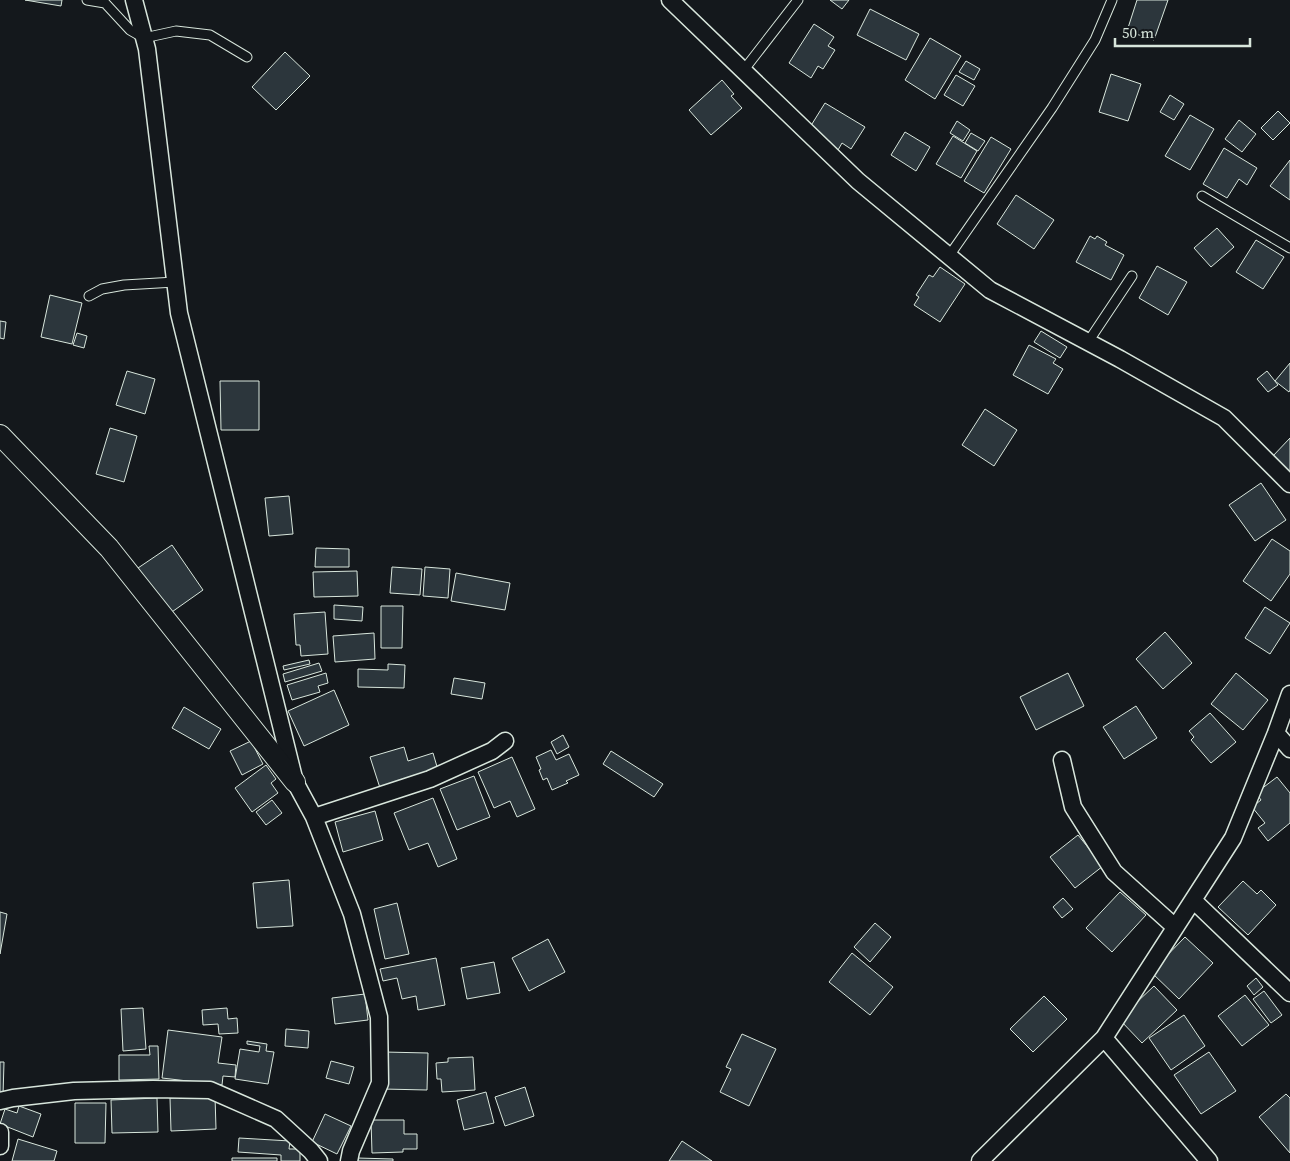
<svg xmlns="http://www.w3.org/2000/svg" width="1290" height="1161" font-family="'Source Serif 4',serif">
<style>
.building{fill:#2c363c;stroke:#d8e6dc}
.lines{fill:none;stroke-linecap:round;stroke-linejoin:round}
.service-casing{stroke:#d8e6dc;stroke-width:11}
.minor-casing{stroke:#d8e6dc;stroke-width:19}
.tertiary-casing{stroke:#d8e6dc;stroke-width:22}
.service{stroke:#14181c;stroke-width:9}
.minor{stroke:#14181c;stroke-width:16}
.tertiary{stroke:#14181c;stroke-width:20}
</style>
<rect width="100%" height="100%" fill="#14181c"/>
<path class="building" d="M25,0H62L61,6Z
M830,0H849L842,9Z
M1137,0H1168L1154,40L1127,31Z
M870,9L919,34L906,60L857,35Z
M814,24L834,37L828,46L835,50L823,69L818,66L811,78L789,63Z
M930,38L961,56L935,99L905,80Z
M285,52L310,76L276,110L252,87Z
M966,61L980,69L974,80L959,72Z
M1111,74L1141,84L1128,121L1099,112Z
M956,75L975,86L963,106L944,95Z
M722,80L734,94L731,96L742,108L711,135L689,110Z
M1170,95L1184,104L1174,120L1160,112Z
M825,103L865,127L851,149L842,143L838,150L807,132Z
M1278,111L1290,123L1273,140L1261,128Z
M1190,115L1214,129L1190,170L1165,156Z
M1239,120L1256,134L1242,152L1225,139Z
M957,121L970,130L963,141L950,133Z
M905,132L930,147L916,171L891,155Z
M971,133L985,141L978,151L965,143Z
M953,136L977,151L961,178L936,164Z
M991,137L1011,149L984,193L964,181Z
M1224,148L1257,168L1247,185L1239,179L1227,198L1203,184Z
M1290,160V200L1270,186Z
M1016,195L1054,220L1034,249L997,224Z
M1217,228L1234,247L1211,267L1194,248Z
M1090,236L1095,239L1097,236L1107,242L1105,245L1124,255L1111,280L1076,262Z
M1256,240L1284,257L1263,289L1236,272Z
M1157,266L1187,282L1168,315L1139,298Z
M940,267L965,284L940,322L914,305L919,297L916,295L929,275L933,277Z
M50,295L82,303L72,344L41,337Z
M0,321L6,322L4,339L0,338Z
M1041,331L1067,347L1060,358L1034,342Z
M77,333L87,336L84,348L73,345Z
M1029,345L1056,359L1053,363L1063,369L1048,394L1013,375Z
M1290,363V390L1289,392L1275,381Z
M127,371L155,379L145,414L116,405Z
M1267,371L1278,385L1268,392L1257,379Z
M220,381H259V430H221Z
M985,409L1017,430L994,466L962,445Z
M110,428L137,436L124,482L96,474Z
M1290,438V475L1272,457Z
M1261,483L1286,520L1255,541L1229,505Z
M289,496L293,534L269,536L265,498Z
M1272,539L1290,551V574L1271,601L1243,581Z
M172,545L203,590L169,614L138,568Z
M316,548L349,549V567H315Z
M392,567L422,569L420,595L390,593Z
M425,567L450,569L448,598L423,596Z
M357,571L358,596L314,597L313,572Z
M456,573L510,583L505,610L451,601Z
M334,605L363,607L362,621L334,619Z
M381,606H403L402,648H381Z
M1265,607L1290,623L1270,654L1245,638Z
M325,612L328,654L301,656L300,645H296L294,614Z
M1165,632L1192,663L1163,689L1136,659Z
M374,633L375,659L335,662L333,636Z
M309,660L310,664L284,670L283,666Z
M319,663L322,671L285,682L283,674Z
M388,664L405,665L404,688L358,687V669L388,670Z
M326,673L328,683L318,686L320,692L292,700L287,685Z
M1068,673L1084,706L1036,730L1020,697Z
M1236,673L1268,700L1243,730L1211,704Z
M454,678L485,683L482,699L451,694Z
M334,690L349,725L304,746L288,711Z
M1136,706L1157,738L1124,759L1103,727Z
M184,707L221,729L209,749L172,728Z
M1210,713L1236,742L1211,763L1191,740L1194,737L1189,731Z
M563,735L569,747L557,754L551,742Z
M251,741L263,764L242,775L230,751Z
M404,747L408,761L433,753L438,770L380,788L370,757Z
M551,750L556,760L569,754L579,775L566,781L568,783L552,790L547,778L543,780L539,770L541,769L536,757Z
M611,751L663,784L654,797L603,764Z
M512,757L535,809L517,817L510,801L494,808L478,772Z
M266,765L276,779L271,783L278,793L252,812L235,788Z
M474,776L490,817L457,830L440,789Z
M1277,777L1290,793V823L1268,841L1258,828L1265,823L1252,807L1261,800L1256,793Z
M433,798L457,859L438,867L428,843L409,850L394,813Z
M272,800L282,813L266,825L256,812Z
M375,811L383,840L343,852L335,822Z
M1078,835L1103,866L1075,888L1050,857Z
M289,880L293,926L257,928L253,883Z
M1243,881L1257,894L1261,890L1276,905L1248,935L1218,907Z
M1120,892L1146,915L1112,952L1086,928Z
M1063,898L1073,909L1062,918L1053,907Z
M397,903L409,954L385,959L374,909Z
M0,912L7,914L0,954Z
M875,923L891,937L870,962L854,947Z
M1185,937L1213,963L1179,999L1151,972Z
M548,939L565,972L529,991L512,958Z
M852,953L893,987L870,1015L829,982Z
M436,958L445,1005L418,1010L416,996L402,999L397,978L383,981L380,969Z
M494,962L500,993L467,999L461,968Z
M1256,978L1263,987L1254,995L1247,986Z
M1154,986L1177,1010L1142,1043L1119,1019Z
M1264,991L1282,1015L1271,1023L1253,999Z
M365,994L368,1020L335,1024L332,998Z
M1245,995L1269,1025L1242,1046L1218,1016Z
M1044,996L1067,1019L1033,1052L1010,1029Z
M143,1008L146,1049L123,1051L121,1009Z
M227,1008L228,1019L237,1018L238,1033L219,1034L218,1024L203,1025L202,1010Z
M1184,1015L1205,1046L1171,1070L1149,1038Z
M286,1029L309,1031L308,1048L285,1046Z
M168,1030L222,1037L218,1063L236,1065L235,1077L223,1076L222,1085L162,1078Z
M742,1034L776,1049L749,1106L720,1092L731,1069L726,1067Z
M247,1041L267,1044L266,1051L274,1052L268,1084L235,1079L240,1049L259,1052L260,1046L247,1044Z
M149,1046H158L159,1079L119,1080V1055H150Z
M384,1052L428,1053L427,1090L383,1089Z
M1209,1052L1236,1091L1201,1114L1174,1075Z
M473,1057L475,1090L442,1092L441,1079H437L436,1063L448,1062V1058Z
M331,1061L354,1067L349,1084L326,1078Z
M0,1062H4L3,1096H0Z
M525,1087L534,1116L505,1126L495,1097Z
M486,1092L494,1123L464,1130L457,1100Z
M1286,1094L1290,1098V1153L1259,1117Z
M215,1096L216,1129L171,1131L170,1098Z
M157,1098L158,1132L112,1133L111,1100Z
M75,1103H106L105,1143H75Z
M19,1106L41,1114L33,1137L0,1124L5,1109L17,1113Z
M325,1114L351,1126L337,1154L312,1142Z
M371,1120H404V1134H417V1149H403V1152L372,1153Z
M239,1138L290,1141L289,1149H300V1161H281V1155L238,1152Z
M18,1139L57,1151L54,1161H12Z
M682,1141L712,1161H669Z
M232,1158H277V1161H232Z
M357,1158L393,1159V1161H357Z"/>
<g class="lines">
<g class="service-casing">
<path id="service" d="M87,0L105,3L130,30L144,38L176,31L210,35L247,57
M743,71L798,0
M1202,196L1290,248
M949,256L1052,108L1095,40L1112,0
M89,296L102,289L124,285L175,282
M1088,342L1132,276"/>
</g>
<g class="minor-casing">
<path id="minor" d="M134,0L147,49L179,313L295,782L314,817L352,914L379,1017L380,1083L351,1151L349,1161
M670,0L858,181L990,290L1120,359L1224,418L1290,484
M1276,733L1290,749
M1062,760L1073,807L1114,872L1175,927
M314,817L430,779L492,751L505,741
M1193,900L1290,993
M1104,1038L1209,1161
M0,1101L13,1098L74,1091L153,1089L210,1090L276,1119L311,1151L319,1161
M0,1132V1146
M980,1161L1104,1038L1233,838L1276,733L1290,694"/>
</g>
<g class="tertiary-casing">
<path id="tertiary" d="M0,435L109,548L295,782"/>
</g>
<use href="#service" class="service"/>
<use href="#minor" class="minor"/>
<use href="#tertiary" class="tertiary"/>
</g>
<path d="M1115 38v8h135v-8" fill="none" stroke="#d8e6dc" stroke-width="2.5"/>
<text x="1122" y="38" font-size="15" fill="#d8e6dc" stroke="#14181c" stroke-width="4" paint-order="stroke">50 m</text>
</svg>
